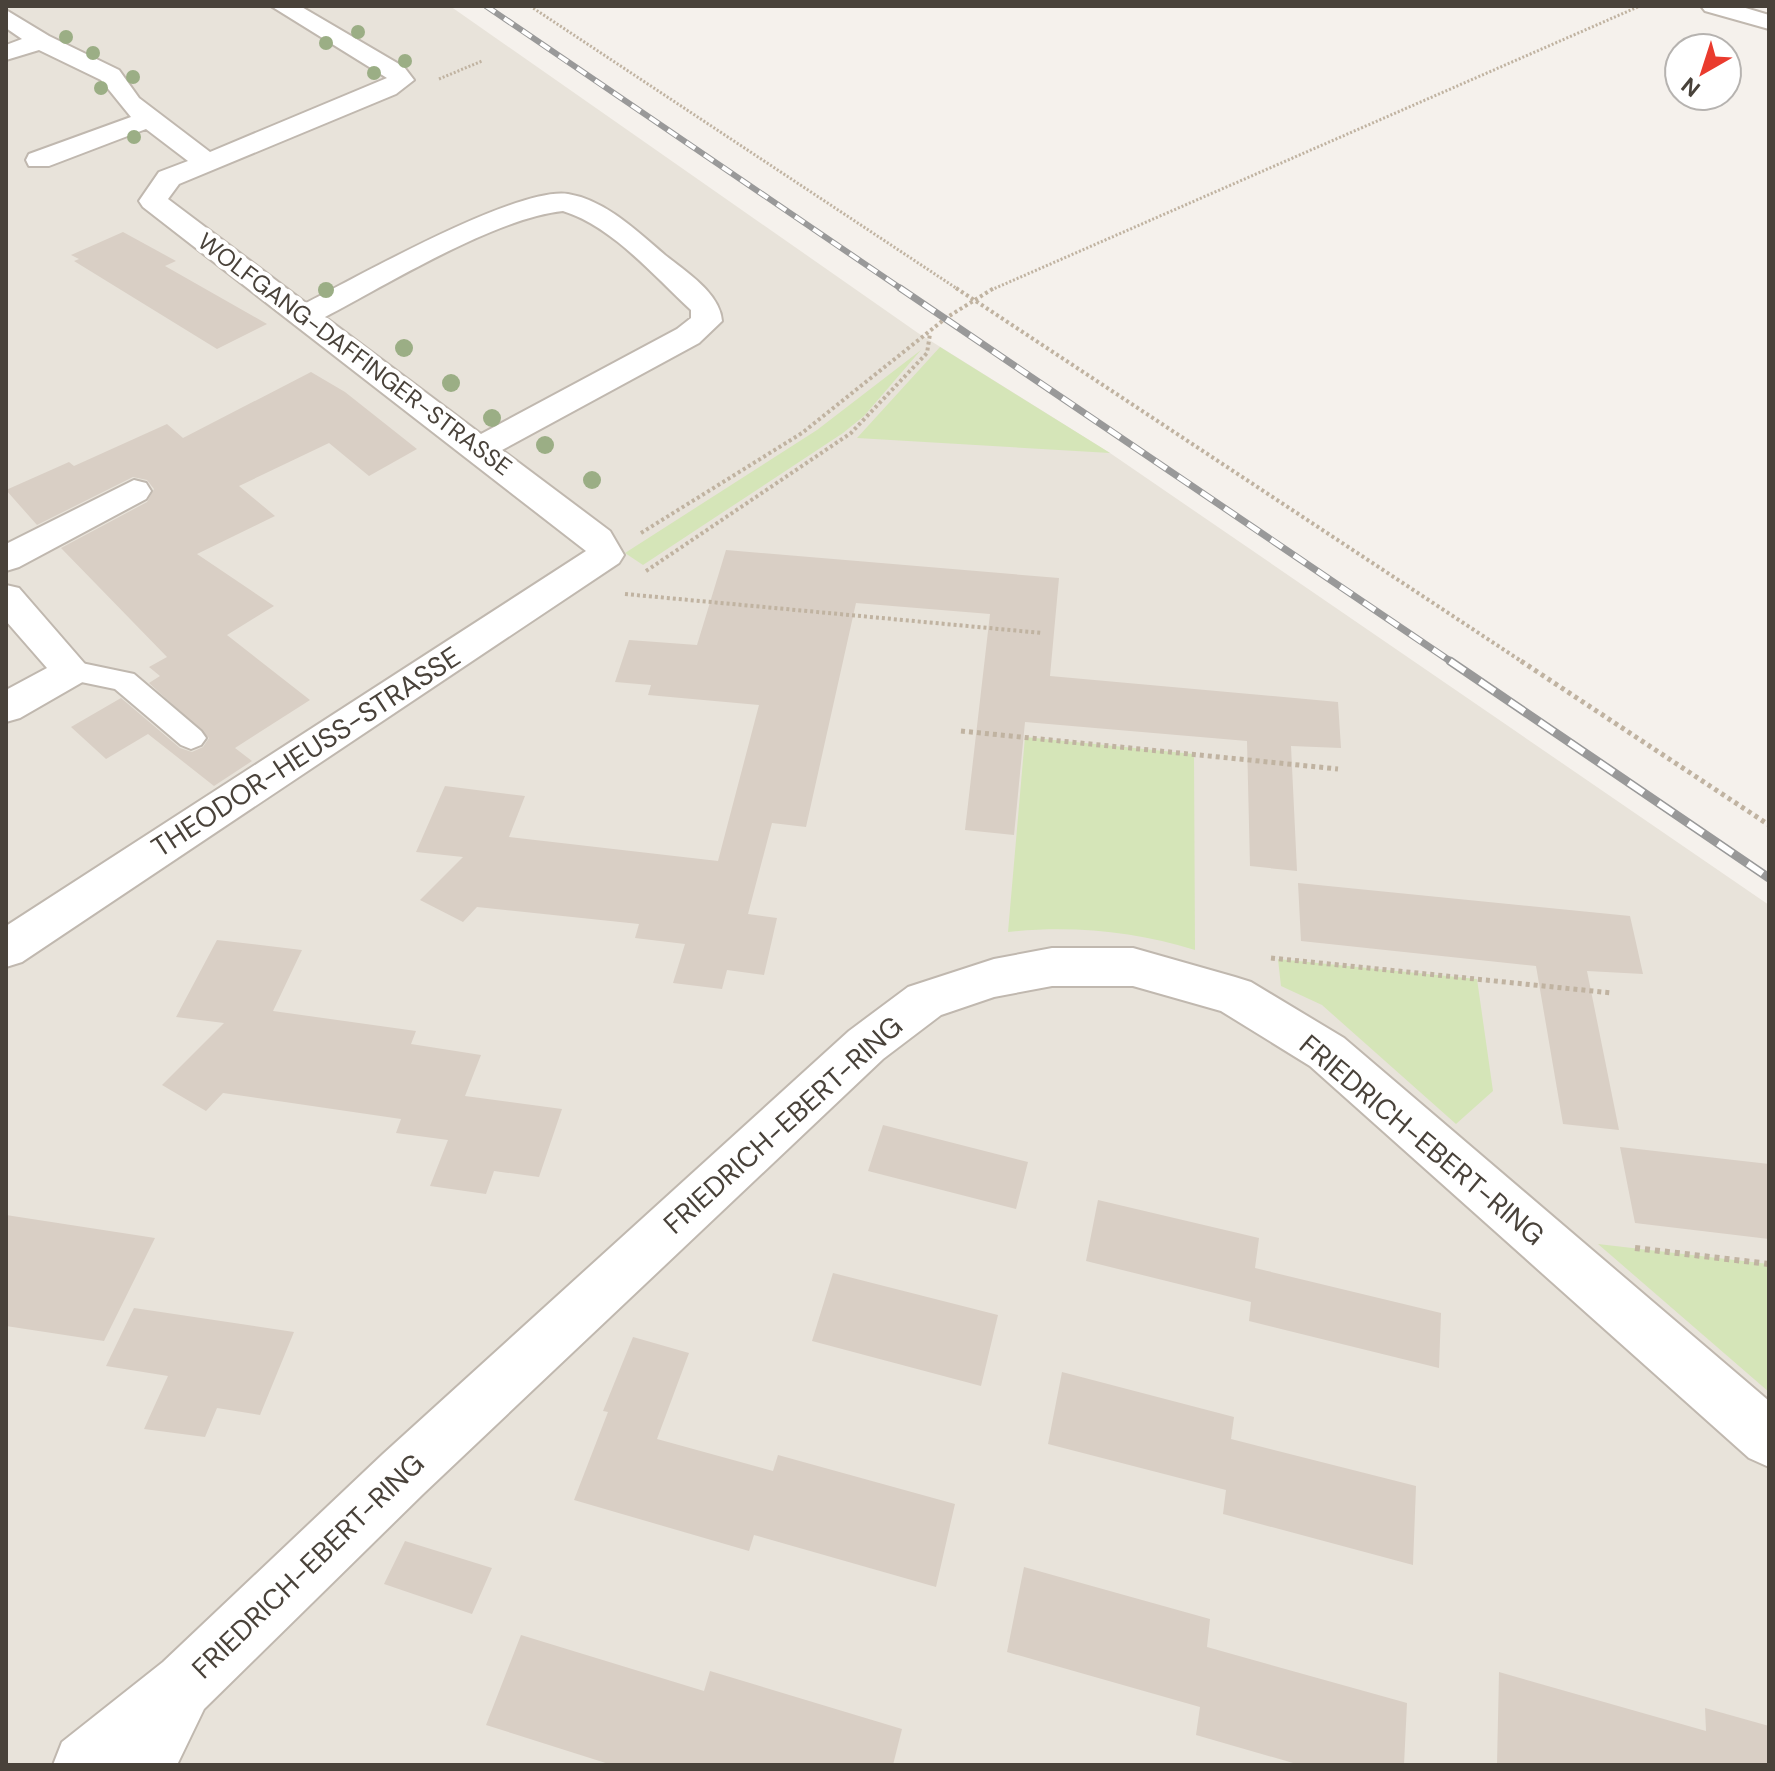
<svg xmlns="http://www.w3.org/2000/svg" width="1775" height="1771" font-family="'DM Sans',sans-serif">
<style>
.residential{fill:#e8e3da}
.green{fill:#d5e5b8}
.building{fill:#d9cfc5}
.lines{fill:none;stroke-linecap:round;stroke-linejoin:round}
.lane-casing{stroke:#c0b8af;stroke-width:4}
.street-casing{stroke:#c0b8af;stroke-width:4}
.path-far3{stroke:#c0b3a1;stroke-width:3;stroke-dasharray:2 2;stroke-linecap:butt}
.path-far2{stroke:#c0b3a1;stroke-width:4;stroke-dasharray:3 3;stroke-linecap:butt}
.path-far1{stroke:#c0b3a1;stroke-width:5;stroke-dasharray:4 4;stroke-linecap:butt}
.path{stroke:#c0b3a1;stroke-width:6;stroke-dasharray:5 5;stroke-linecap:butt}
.lane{fill:#fff;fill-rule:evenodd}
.street{fill:#fff;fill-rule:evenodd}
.rail-far2-casing{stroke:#999;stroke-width:6}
.rail-far1-casing{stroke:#999;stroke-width:7}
.rail-casing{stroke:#999;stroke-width:9}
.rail-far2{stroke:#fff;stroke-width:4;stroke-dasharray:11;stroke-linecap:butt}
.rail-far1{stroke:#fff;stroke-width:5;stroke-dasharray:14;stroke-linecap:butt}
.rail{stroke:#fff;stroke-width:6;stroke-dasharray:18;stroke-linecap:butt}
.tree{fill:#9bae85}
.labels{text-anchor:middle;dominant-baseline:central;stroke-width:8;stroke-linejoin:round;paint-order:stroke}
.far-street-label{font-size:24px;fill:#49423a;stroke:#fff}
.street-label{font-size:28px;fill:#49423a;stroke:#fff}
</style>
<rect width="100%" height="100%" fill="#f5f1ec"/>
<path class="residential" d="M6,6H450L918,333L1110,453L1769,905V1765H6Z"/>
<path class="green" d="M940,347L1110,453L857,438Z
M921,350L864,416L843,433L643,565L625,553L817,430Z
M1025,737L1194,754L1195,950C1136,931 1070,925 1008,932Z
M1278,959L1477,979L1493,1091L1456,1124L1322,1005L1281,986Z
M1598,1244L1769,1264V1392Z"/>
<path class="building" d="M123,232L176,261L165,266L267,324L217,349L74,261L79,259L71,255Z
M311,372L345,392L417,449L369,476L329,443L239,486L275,516L197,554L274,606L227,635L310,700L235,748L252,761L214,786L148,734L106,759L71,727L121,698L180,748L192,752L203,747L209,738L149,683L160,676L149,667L167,657L61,548L147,502L154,489L147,480L133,477L37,525L6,490L69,462L74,466L167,424L183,438Z
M726,550L1059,578L1050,676L1338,702L1341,748L1291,746L1297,871L1250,866L1247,741L1025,722L1014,835L965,830L990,614L856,603L806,827L772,823L748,914L777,918L764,975L727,970L722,989L673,983L685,944L635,938L639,924L477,907L463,922L420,900L463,857L416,852L445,786L525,796L509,837L718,861L759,705L648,695L651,685L615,682L629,640L697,645Z
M1298,883L1630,916L1643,974L1587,971L1619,1130L1563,1124L1536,966L1301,941Z
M217,940L302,950L273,1011L416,1031L411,1044L481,1055L465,1096L562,1109L539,1177L494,1171L486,1194L430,1186L448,1140L396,1133L401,1119L223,1093L206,1111L162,1085L224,1023L176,1017Z
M883,1125L1028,1162L1016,1209L868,1171Z
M1620,1147L1769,1164V1239L1635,1223Z
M1098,1200L1259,1238L1255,1268L1441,1313L1439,1368L1249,1321L1251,1302L1086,1261Z
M6,1215L155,1238L104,1341L6,1326Z
M833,1273L998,1315L981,1386L812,1341Z
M134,1308L294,1332L260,1415L217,1408L205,1437L144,1429L168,1376L106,1366Z
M633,1337L689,1353L657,1439L773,1471L778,1455L955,1504L936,1587L754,1535L749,1551L574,1500L608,1412L603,1411Z
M1062,1372L1234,1417L1231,1439L1416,1486L1413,1565L1223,1514L1226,1490L1048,1444Z
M405,1541L492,1568L472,1614L384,1584Z
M1024,1567L1210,1619L1207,1647L1407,1703L1404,1765H1300L1196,1735L1200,1707L1007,1652Z
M521,1635L704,1691L710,1671L902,1729L893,1765H612L486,1725Z
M1499,1672L1706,1731L1705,1708L1769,1726V1765H1497Z"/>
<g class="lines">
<g class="lane-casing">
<path id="lane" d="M72,661L134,674L201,731L206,738L201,745L191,749L181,745L115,689L62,678L58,671L62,664Z"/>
</g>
<g class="street-casing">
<path id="street" d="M271,6H300L404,67L414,80L396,94L179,184L168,199L306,303C357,277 518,186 568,194C605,200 637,231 665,255C686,272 720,293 722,321L699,343L502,450L610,531L624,555L619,563L22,962L6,967V926L586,551L143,207L139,201L159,172L188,161L146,129L49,166H29L26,160L29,154L131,117L101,80L39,50L6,60V45L22,39L6,28V10L49,36L119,70L139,98L210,152L387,78ZM563,211C612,226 654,276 691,310V318L677,329L481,434L325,317C388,284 495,218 563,211Z
M1701,6H1739L1769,15V29L1705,11Z
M134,480L146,483L151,491L146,499L19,567L6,571V544Z
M6,585L19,588L91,671L86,680L20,718L6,722V690L47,668L6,621Z
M1052,948H1133L1235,977L1251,982L1344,1038L1769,1401V1467L1749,1458L1310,1066L1221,1011L1133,986H1052L994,997L941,1015L883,1059L423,1494L204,1709L177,1765H53L62,1742L163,1662L383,1454L849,1031L908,987L994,959Z"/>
</g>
<path class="path-far3" d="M530,6L959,290
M439,79L482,61
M991,290L1640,6"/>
<path class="path-far2" d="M956,288L1524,663
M641,533L802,433L946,318L994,288
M646,571L851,433L927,353L930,334
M625,594L1042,633"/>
<path class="path-far1" d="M1521,661L1769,825
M961,731L1338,769
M1271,958L1612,993"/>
<path class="path" d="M1635,1248L1769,1264"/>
<use href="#lane" class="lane"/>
<use href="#street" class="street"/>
<g class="rail-far2-casing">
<path id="rail-far2" d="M486,6L903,290"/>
</g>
<g class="rail-far1-casing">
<path id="rail-far1" d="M900,288L1453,663"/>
</g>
<g class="rail-casing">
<path id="rail" d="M1450,661L1769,878"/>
</g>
<use href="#rail-far2" class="rail-far2"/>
<use href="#rail-far1" class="rail-far1"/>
<use href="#rail" class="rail"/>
</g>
<g class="tree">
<circle cx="358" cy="32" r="7"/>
<circle cx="66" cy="37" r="7"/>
<circle cx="326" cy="43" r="7"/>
<circle cx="93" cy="53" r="7"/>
<circle cx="405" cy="61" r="7"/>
<circle cx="374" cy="73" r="7"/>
<circle cx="133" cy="77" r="7"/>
<circle cx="101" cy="88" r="7"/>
<circle cx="134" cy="137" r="7"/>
<circle cx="326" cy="290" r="8"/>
<circle cx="404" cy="348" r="9"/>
<circle cx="451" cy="383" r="9"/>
<circle cx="492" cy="418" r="9"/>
<circle cx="545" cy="445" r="9"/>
<circle cx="592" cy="480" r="9"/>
</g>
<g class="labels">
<g class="far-street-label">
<text transform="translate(355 354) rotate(37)">WOLFGANG-DAFFINGER-STRASSE</text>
</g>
<g class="street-label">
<text transform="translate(306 752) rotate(-33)">THEODOR-HEUSS-STRASSE</text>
<text transform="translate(783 1125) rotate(-42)">FRIEDRICH-EBERT-RING</text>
<text transform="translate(1422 1140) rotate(40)">FRIEDRICH-EBERT-RING</text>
<text transform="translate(308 1566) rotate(-44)">FRIEDRICH-EBERT-RING</text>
</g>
</g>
<rect width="1775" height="1771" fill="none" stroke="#49423a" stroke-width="16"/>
<g transform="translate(1703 72) rotate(219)"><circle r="38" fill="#ffffff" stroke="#b6b3b0" stroke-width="2"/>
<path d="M0-6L14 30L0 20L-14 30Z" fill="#ea3b2e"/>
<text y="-12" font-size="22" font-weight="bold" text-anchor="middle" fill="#49423a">N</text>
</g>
</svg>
